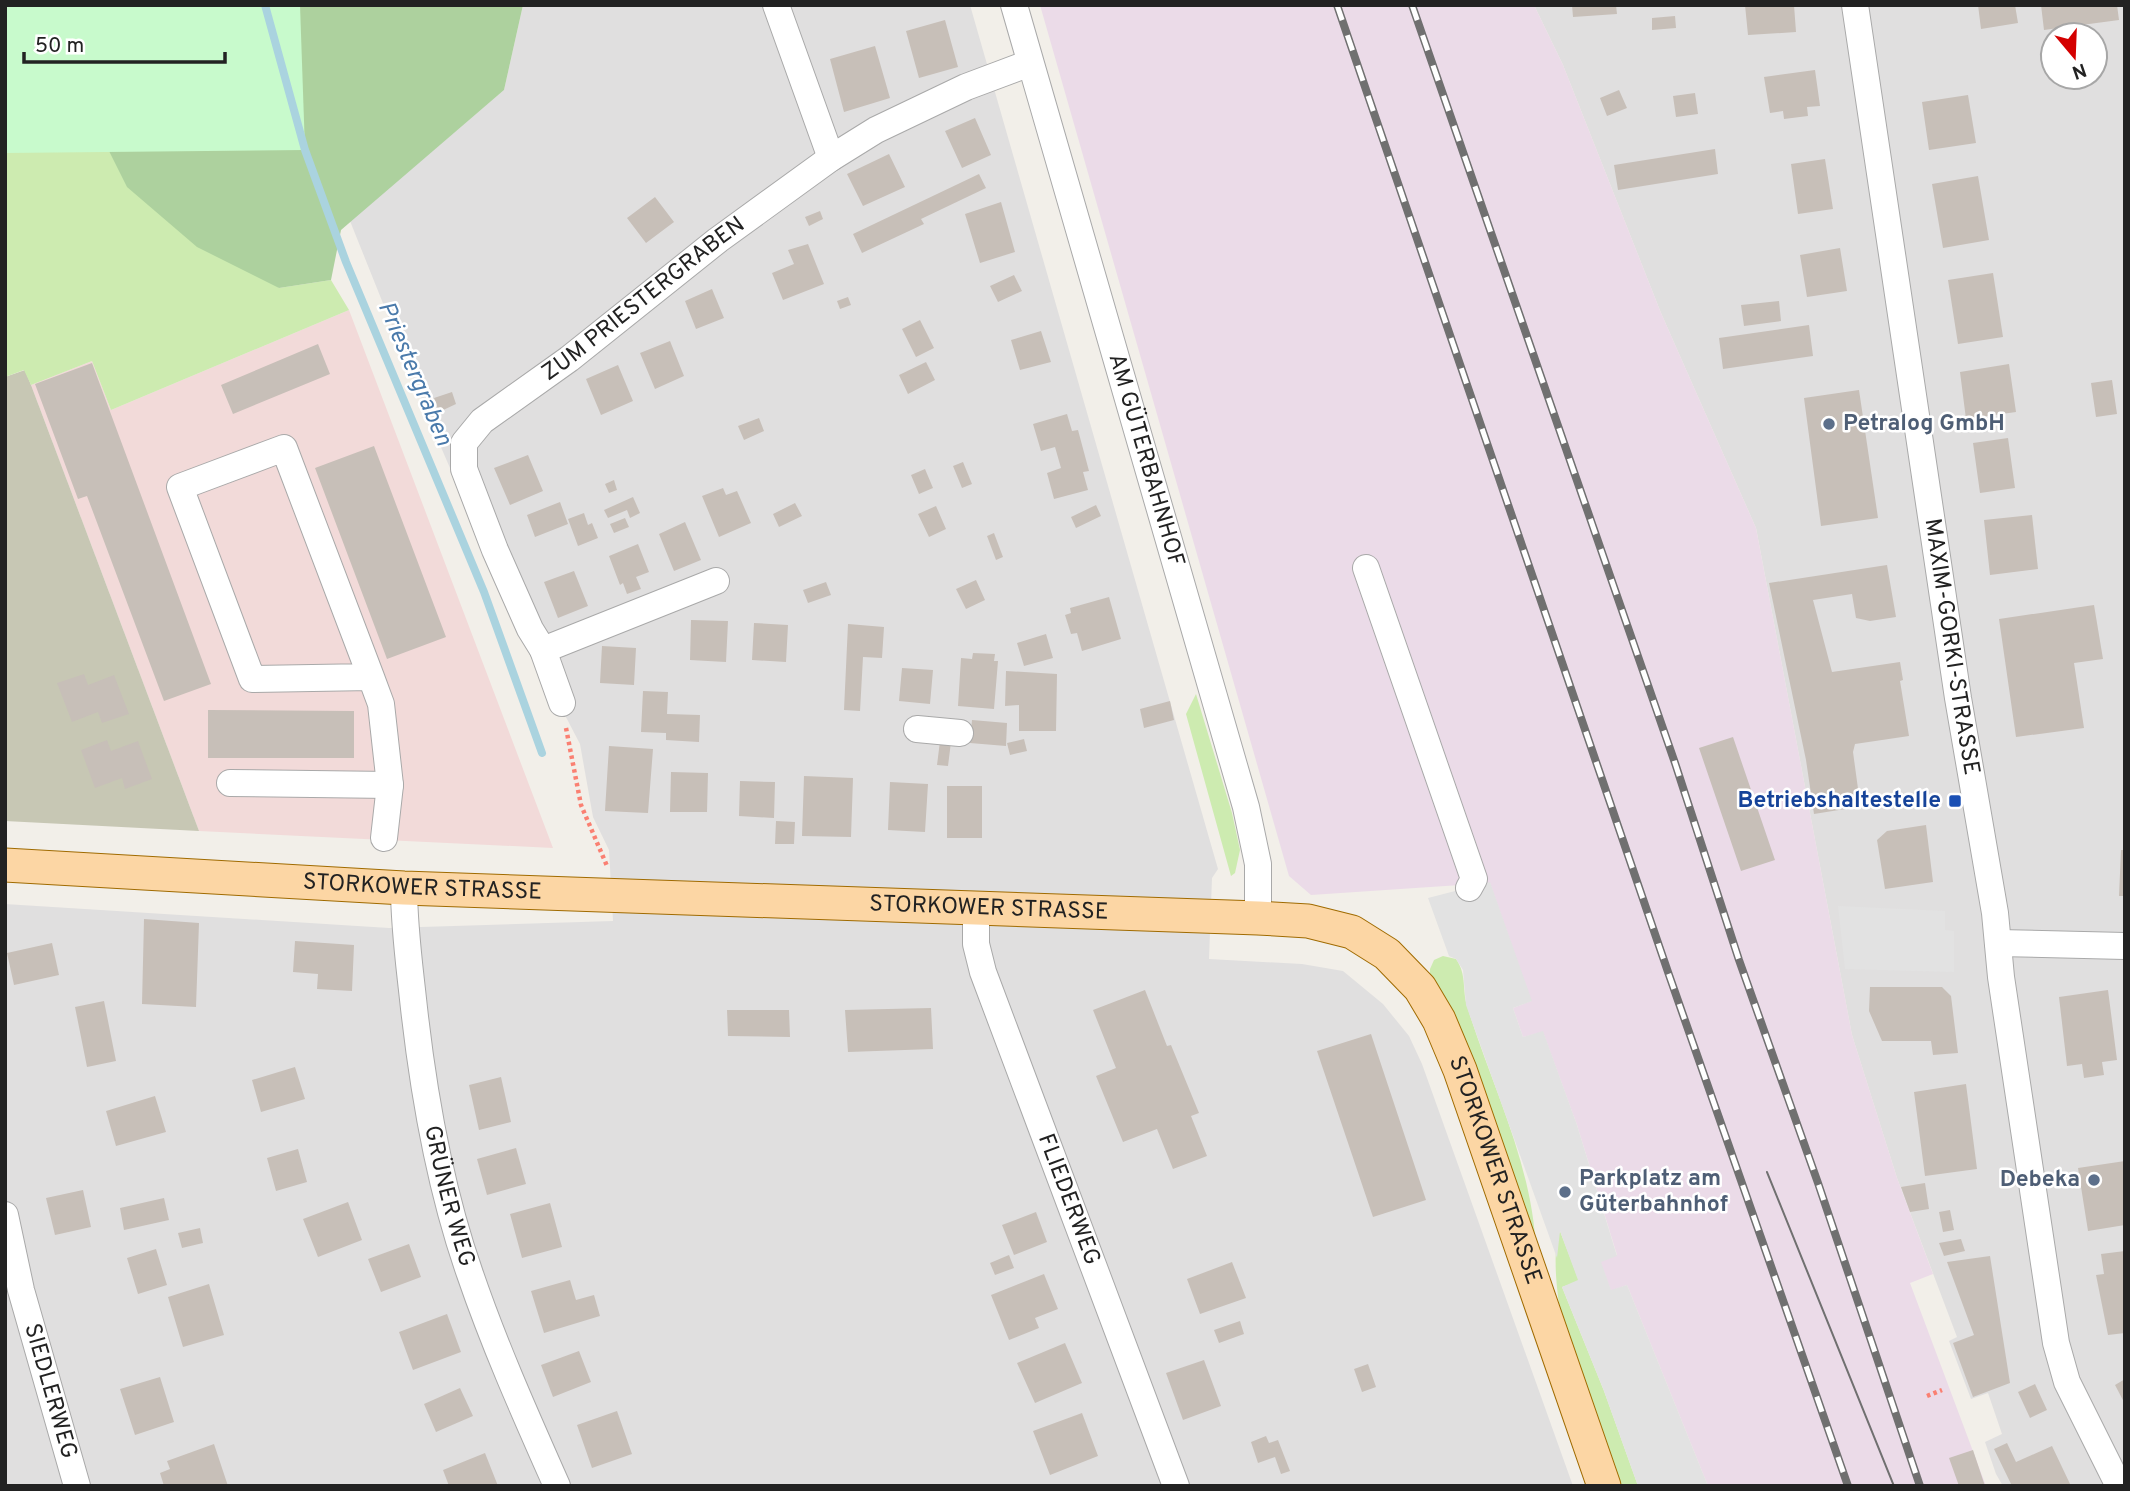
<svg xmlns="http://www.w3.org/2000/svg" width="2130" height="1491" font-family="Overpass,sans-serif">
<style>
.residential{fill:#e0dfdf;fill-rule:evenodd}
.commercial{fill:#f2dad9}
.industrial{fill:#ebdbe8}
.construction{fill:#c7c7b4}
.grass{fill:#cdebb0}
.forest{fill:#add19e}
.park{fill:#c8facc}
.parking{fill:#e2e2e2}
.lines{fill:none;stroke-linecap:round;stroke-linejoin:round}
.stream{stroke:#aad3df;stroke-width:8}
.building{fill:#c7bfb8}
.minor-casing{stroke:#a9a9a9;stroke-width:28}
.major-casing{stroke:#a06b00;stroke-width:35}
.path{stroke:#fa8072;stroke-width:4.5;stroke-dasharray:3.5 3.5;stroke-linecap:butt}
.minor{stroke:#fff;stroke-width:26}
.major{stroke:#fcd6a4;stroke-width:33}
.tram{stroke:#707070;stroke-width:2}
.rail-casing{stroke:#707070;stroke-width:8}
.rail{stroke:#fff;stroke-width:5;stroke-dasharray:16;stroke-linecap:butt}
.service-dot{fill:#5c6f8a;stroke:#fff;stroke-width:2.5}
.transit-dot{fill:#1a4fb4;stroke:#fff;stroke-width:2.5}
.labels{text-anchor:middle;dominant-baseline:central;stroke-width:5;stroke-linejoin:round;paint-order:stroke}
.street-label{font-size:23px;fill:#222;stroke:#fff}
.service-label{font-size:23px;font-weight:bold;fill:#4e5e75;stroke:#fff;text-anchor:start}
.transit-label{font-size:23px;font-weight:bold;fill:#164399;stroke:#fff;text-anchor:end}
.water-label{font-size:24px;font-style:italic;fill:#4a7aab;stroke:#fff}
</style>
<rect width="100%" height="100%" fill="#f2efe9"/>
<path class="residential" d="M523,5H970L1218,869L1212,878L1209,959L1302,964L1343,971L1383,1004L1409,1036L1422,1064L1573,1486H5V904L389,928L613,921L609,850L593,817L580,744L518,625L437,438L350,221L504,90Z
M1534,5H2125V1486H2003L1996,1474L1985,1442L2002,1434L1988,1393L1971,1399L1949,1341L1957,1337L1897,1178L1852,1035L1756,528L1661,313L1563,65ZM2053,35H2095V77H2053Z"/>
<path class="commercial" d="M349,310L553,848L199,831L31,385L92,361L111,410Z"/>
<path class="industrial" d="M1040,5H1534L1563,65L1661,313L1756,528L1852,1035L1897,1178L1933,1274L1910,1283L1986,1486H1708L1627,1285L1611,1291L1600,1261L1617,1255L1577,1125L1543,1032L1523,1037L1513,1008L1531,1001L1490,883L1311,895L1289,876Z"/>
<path class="construction" d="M25,370L31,385L199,831L5,821V377Z"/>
<path class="grass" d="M5,5L279,288L331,280L349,310L111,410L92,361L31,385L24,370L5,377Z
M1196,694L1232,813L1240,850L1235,873L1231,876L1186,714Z
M1443,956L1456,959C1467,975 1462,989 1467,1006C1492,1087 1532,1163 1536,1249L1430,976V969L1434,960Z
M1560,1231L1579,1281L1562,1287L1604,1391L1638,1486H1618L1562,1324C1558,1298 1551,1255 1560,1231Z"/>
<path class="forest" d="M73,5H523L504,90L341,230L331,280L279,288L197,247L127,187L95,123Z"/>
<path class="park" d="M5,5H300L305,150L5,153Z"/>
<path class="parking" d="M1490,882L1532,1001L1513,1008L1523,1037L1543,1031L1577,1125L1617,1256L1601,1262L1611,1290L1627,1285L1708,1486H1638L1604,1391L1562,1287L1578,1280L1560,1231L1557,1258L1466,1005L1463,970L1456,959L1449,956L1428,898Z
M1838,906L1945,911V930L1954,931V972L1845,969Z"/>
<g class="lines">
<path class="stream" d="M265,5L305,150L346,262L484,592L542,753"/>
</g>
<path class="building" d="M1572,5H1616L1617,14L1573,17Z
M1745,5H1794L1796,32L1748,35Z
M1978,5H2015L2018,23L1981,29Z
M2041,5H2117L2119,20L2044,30Z
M1675,16L1676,28L1652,30V18Z
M945,20L958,67L919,78L906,31Z
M875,46L890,98L844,112L830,59Z
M1815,70L1820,106L1807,107L1808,116L1784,119L1783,111L1770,113L1764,77Z
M1619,90L1627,108L1607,116L1600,98Z
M1695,93L1698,114L1676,117L1673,96Z
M1968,95L1976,143L1929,150L1922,102Z
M975,118L991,155L962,168L945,131Z
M1715,149L1718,174L1618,190L1614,165Z
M889,154L905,187L863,206L847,174Z
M1825,159L1833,209L1798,214L1791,164Z
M979,174L986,188L921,219L924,224L862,253L853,234Z
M1978,176L1989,240L1943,248L1932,184Z
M655,197L674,222L646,243L627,218Z
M1001,202L1015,252L980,263L965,214Z
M820,211L823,219L809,226L805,217Z
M808,244L824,284L783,300L772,273L794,264L788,250Z
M1840,248L1847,291L1807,297L1800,255Z
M1993,273L2003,337L1958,344L1948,280Z
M1014,275L1022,291L998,302L990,286Z
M712,289L724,318L696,329L685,301Z
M848,297L851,305L840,309L837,301Z
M1779,301L1781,321L1744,326L1741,305Z
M920,320L934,348L916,357L902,329Z
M1809,325L1813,356L1723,369L1719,338Z
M1041,331L1051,362L1020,370L1011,340Z
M670,341L684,376L655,389L640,353Z
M318,344L330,374L233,414L221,385Z
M926,362L935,380L908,394L899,375Z
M92,363L211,684L164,701L87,496L78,499L35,384Z
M2009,364L2016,412L1966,419L1960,372Z
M618,365L633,401L601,415L586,379Z
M2112,380L2117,414L2096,417L2091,383Z
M1859,390L1878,518L1821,526L1804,398Z
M452,392L456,404L439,412L434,398Z
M1067,414L1072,431L1078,430L1089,471L1083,472L1088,490L1054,499L1047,473L1061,468L1055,447L1041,451L1033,424Z
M759,418L764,431L744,440L738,426Z
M2008,438L2015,488L1980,493L1973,443Z
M374,446L446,637L387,659L315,468Z
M528,455L543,491L510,505L494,468Z
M963,462L972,484L962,488L953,466Z
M925,469L933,488L919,494L911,475Z
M614,480L617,490L609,493L605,484Z
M723,488L726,495L737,491L751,523L719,537L702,496Z
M633,497L640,513L630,518L627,510L608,518L604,510Z
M560,502L568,524L535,537L527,515Z
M795,503L802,516L779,527L773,514Z
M1096,505L1101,516L1076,528L1071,517Z
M936,506L946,529L929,537L918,514Z
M584,513L588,525L592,523L598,538L578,546L568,519Z
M2032,515L2038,569L1990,575L1984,520Z
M625,518L629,527L614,533L610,524Z
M685,522L701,560L674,571L659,534Z
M994,533L1003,557L996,560L987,536Z
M638,544L649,572L636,577L641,589L627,594L623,583L620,585L609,556Z
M1887,565L1896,617L1870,621L1856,618L1852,594L1813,600L1832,672L1900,662L1903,680L1900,681L1909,736L1855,744L1853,752L1859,796L1845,809L1814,814L1806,760L1769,583Z
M574,571L588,606L558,618L544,582Z
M976,580L985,600L966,609L956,589Z
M826,582L831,595L808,603L803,590Z
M1109,597L1121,639L1082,651L1077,633L1071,634L1065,615L1071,613L1070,608Z
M2094,605L2103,659L2074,663L2084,728L2016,737L1999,619Z
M691,620L728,621L726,662L690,660Z
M754,623L788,625L786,662L752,660Z
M848,624L884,627L882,658L863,657L860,711L844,710Z
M1046,634L1053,658L1024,666L1017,643Z
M602,646L636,648L634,685L600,683Z
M973,653L995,654L994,661H998L994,709L958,706L961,658L972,659Z
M902,668L933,670L930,704L899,701Z
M1006,671L1057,674L1056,731H1019V705L1005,706Z
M84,674L88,685L114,675L129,714L102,723L98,712L72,722L57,683Z
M643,691L668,692L667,714L700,715L699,742L666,740V733L641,732Z
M1170,701L1174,720L1144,728L1140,709Z
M208,710L354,711V758H208Z
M972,720L1007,723L1006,746L970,743Z
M1733,737L1775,860L1741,871L1699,748Z
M1024,739L1027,751L1010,755L1007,743Z
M107,740L111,751L138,741L152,779L125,789L122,778L95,788L81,750Z
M940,741L951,742L948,766L937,765Z
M609,746L653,749L648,813L605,811Z
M671,772L708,773L707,812H670Z
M804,776L853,778L851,837L802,836Z
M740,781L775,782L774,818L739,816Z
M890,782L928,784L925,832L888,830Z
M947,786H982V838H947Z
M776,821L795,822L794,844H775Z
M1926,825L1933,882L1885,889L1877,840L1887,831Z
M2121,850H2125V896H2119Z
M144,919L199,923L196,1007L142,1004Z
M295,941L354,945L352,991L317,989L318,974L293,972Z
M52,943L59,975L14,985L7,953Z
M1870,987H1942L1951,996L1958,1053L1933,1055L1931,1041H1882L1869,1011Z
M1145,990L1167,1046L1171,1045L1199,1113L1191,1116L1207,1156L1173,1169L1157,1129L1123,1142L1096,1076L1116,1068L1093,1010Z
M2108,990L2117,1060L2102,1062L2104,1075L2084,1078L2082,1064L2067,1066L2059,997Z
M104,1001L116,1061L87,1067L75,1007Z
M931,1008L933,1049L848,1052L845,1010Z
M727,1010H789L790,1037L728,1036Z
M1371,1034L1426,1200L1373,1217L1317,1051Z
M295,1067L305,1099L261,1112L252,1080Z
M501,1077L511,1122L479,1130L469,1085Z
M1966,1084L1977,1169L1925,1176L1914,1092Z
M155,1096L166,1132L116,1146L106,1111Z
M516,1148L526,1184L487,1195L477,1159Z
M298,1149L307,1182L276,1191L267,1158Z
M2125,1161V1225L2088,1231L2078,1168Z
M1925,1183L1929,1209L1910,1212L1901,1187Z
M83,1190L91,1227L55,1235L46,1198Z
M164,1198L169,1220L124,1230L120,1208Z
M348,1202L362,1240L318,1257L303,1219Z
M550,1203L562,1247L522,1258L510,1214Z
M1950,1210L1954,1230L1943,1232L1939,1212Z
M1036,1212L1047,1242L1014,1255L1002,1225Z
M200,1228L203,1243L182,1248L178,1233Z
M1961,1239L1965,1251L1944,1256L1939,1243Z
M409,1244L421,1277L381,1292L368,1259Z
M156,1249L167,1285L138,1294L127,1258Z
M2125,1251V1333L2108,1335L2096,1275L2104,1274L2101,1254Z
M1009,1255L1014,1268L995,1275L990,1263Z
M1990,1256L2010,1383L1973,1397L1953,1343L1974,1335L1947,1262Z
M1232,1262L1246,1298L1200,1314L1187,1279Z
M1044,1274L1058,1309L1035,1318L1039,1328L1009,1340L991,1295Z
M570,1280L576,1300L594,1295L600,1316L544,1333L531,1291Z
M209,1284L224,1335L183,1347L168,1297Z
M447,1314L461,1352L413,1370L399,1332Z
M1240,1321L1244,1334L1219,1343L1214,1330Z
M1065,1343L1082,1383L1035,1403L1017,1363Z
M579,1351L591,1382L553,1397L541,1365Z
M1204,1360L1221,1406L1183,1420L1166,1373Z
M1368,1364L1376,1387L1362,1392L1354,1369Z
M160,1377L174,1422L135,1435L120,1389Z
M2125,1379V1404L2115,1385Z
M2035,1384L2047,1410L2030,1418L2018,1392Z
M460,1388L473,1416L436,1432L424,1404Z
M617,1411L632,1454L592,1468L577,1425Z
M1082,1413L1098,1456L1050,1475L1033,1431Z
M1266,1436L1269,1443L1278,1440L1290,1471L1281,1474L1275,1457L1258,1463L1251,1442Z
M2007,1443L2016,1462L2052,1446L2071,1486H2012L1994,1449Z
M214,1444L228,1486H164L160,1473L170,1469L167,1461Z
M1973,1450L1985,1486H1959L1949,1458Z
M485,1453L498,1486H449L443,1470Z"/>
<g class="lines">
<g class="minor-casing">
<g id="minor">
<path d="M776,5L831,158"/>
<path id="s1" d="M1014,5L1246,807L1258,864V918"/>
<path id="s2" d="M1855,5L1958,698L1995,913L2001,977L2056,1343L2067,1382L2119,1486"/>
<path d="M1366,568L1474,879L1469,888"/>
<path d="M543,650L716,581"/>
<path d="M371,677L252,679L180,487L284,448L371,677L381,704L390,785L384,838"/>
<path id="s3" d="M562,703L543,650L530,629L495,550L464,469V443L482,421L569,359L718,240L831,158L876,130L966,87L1030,63"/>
<path d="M917,729L960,733"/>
<path d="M230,783L390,785"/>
<path id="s4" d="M404,888C404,926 409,962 413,999C423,1092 439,1186 470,1274C495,1347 526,1416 557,1486"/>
<path id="s5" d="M976,910V944L983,972L1176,1486"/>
<path d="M1998,943L2125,946"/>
<path id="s6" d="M5,1215L21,1290L77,1486"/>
</g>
</g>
<g class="major-casing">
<g id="major">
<path id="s7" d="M5,865L404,888L1258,918L1308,921L1352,932L1387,954L1420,988L1439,1020L1460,1070L1604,1486"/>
</g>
</g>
<path class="path" d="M566,728L581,805L607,866
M1927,1396L1942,1390"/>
<use href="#minor" class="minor"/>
<use href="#major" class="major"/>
<path class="tram" d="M1767,1172L1894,1486"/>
<g class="rail-casing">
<path id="rail" d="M1337,5L1668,972L1848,1486
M1412,5L1675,763L1739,960L1818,1183L1920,1486"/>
</g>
<use href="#rail" class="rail"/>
</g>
<g class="service-dot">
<circle cx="1829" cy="424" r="7"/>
<circle cx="2094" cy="1180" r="7"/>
<circle cx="1565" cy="1192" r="7"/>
</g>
<rect class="transit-dot" x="1948" y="794" width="14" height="14" rx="3.5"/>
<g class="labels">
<g class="street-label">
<text stroke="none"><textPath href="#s3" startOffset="511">ZUM PRIESTERGRABEN</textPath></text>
<text stroke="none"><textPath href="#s1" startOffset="474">AM GÜTERBAHNHOF</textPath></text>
<text stroke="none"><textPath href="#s2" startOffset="649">MAXIM-GORKI-STRASSE</textPath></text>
<text stroke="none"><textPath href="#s7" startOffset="418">STORKOWER STRASSE</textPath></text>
<text stroke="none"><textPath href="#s7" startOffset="985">STORKOWER STRASSE</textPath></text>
<text stroke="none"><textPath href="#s7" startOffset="1636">STORKOWER STRASSE</textPath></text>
<text stroke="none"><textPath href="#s4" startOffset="312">GRÜNER WEG</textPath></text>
<text stroke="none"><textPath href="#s5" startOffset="306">FLIEDERWEG</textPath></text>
<text stroke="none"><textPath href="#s6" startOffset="182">SIEDLERWEG</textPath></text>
</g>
<g class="service-label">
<text x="1843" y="424">Petralog GmbH</text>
<text x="1579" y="1179">Parkplatz am<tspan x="1579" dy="26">Güterbahnhof</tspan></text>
<text x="2080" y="1180" text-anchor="end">Debeka</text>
</g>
<g class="transit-label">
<text x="1941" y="801">Betriebshaltestelle</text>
</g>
<g class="water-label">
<text transform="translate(414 374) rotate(67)">Priestergraben</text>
</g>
</g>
<rect width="2130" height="1491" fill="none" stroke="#222222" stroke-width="14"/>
<g transform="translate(2074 56) rotate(161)"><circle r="33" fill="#ffffff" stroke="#a7a7a7" stroke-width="2"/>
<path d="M0-5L12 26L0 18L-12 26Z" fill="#d40000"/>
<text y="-10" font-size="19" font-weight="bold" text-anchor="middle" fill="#222222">N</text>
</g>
<path d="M24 52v10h201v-10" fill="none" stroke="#222222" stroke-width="3.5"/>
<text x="35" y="52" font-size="21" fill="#222222" stroke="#ffffff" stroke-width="5" paint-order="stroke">50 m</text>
</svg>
